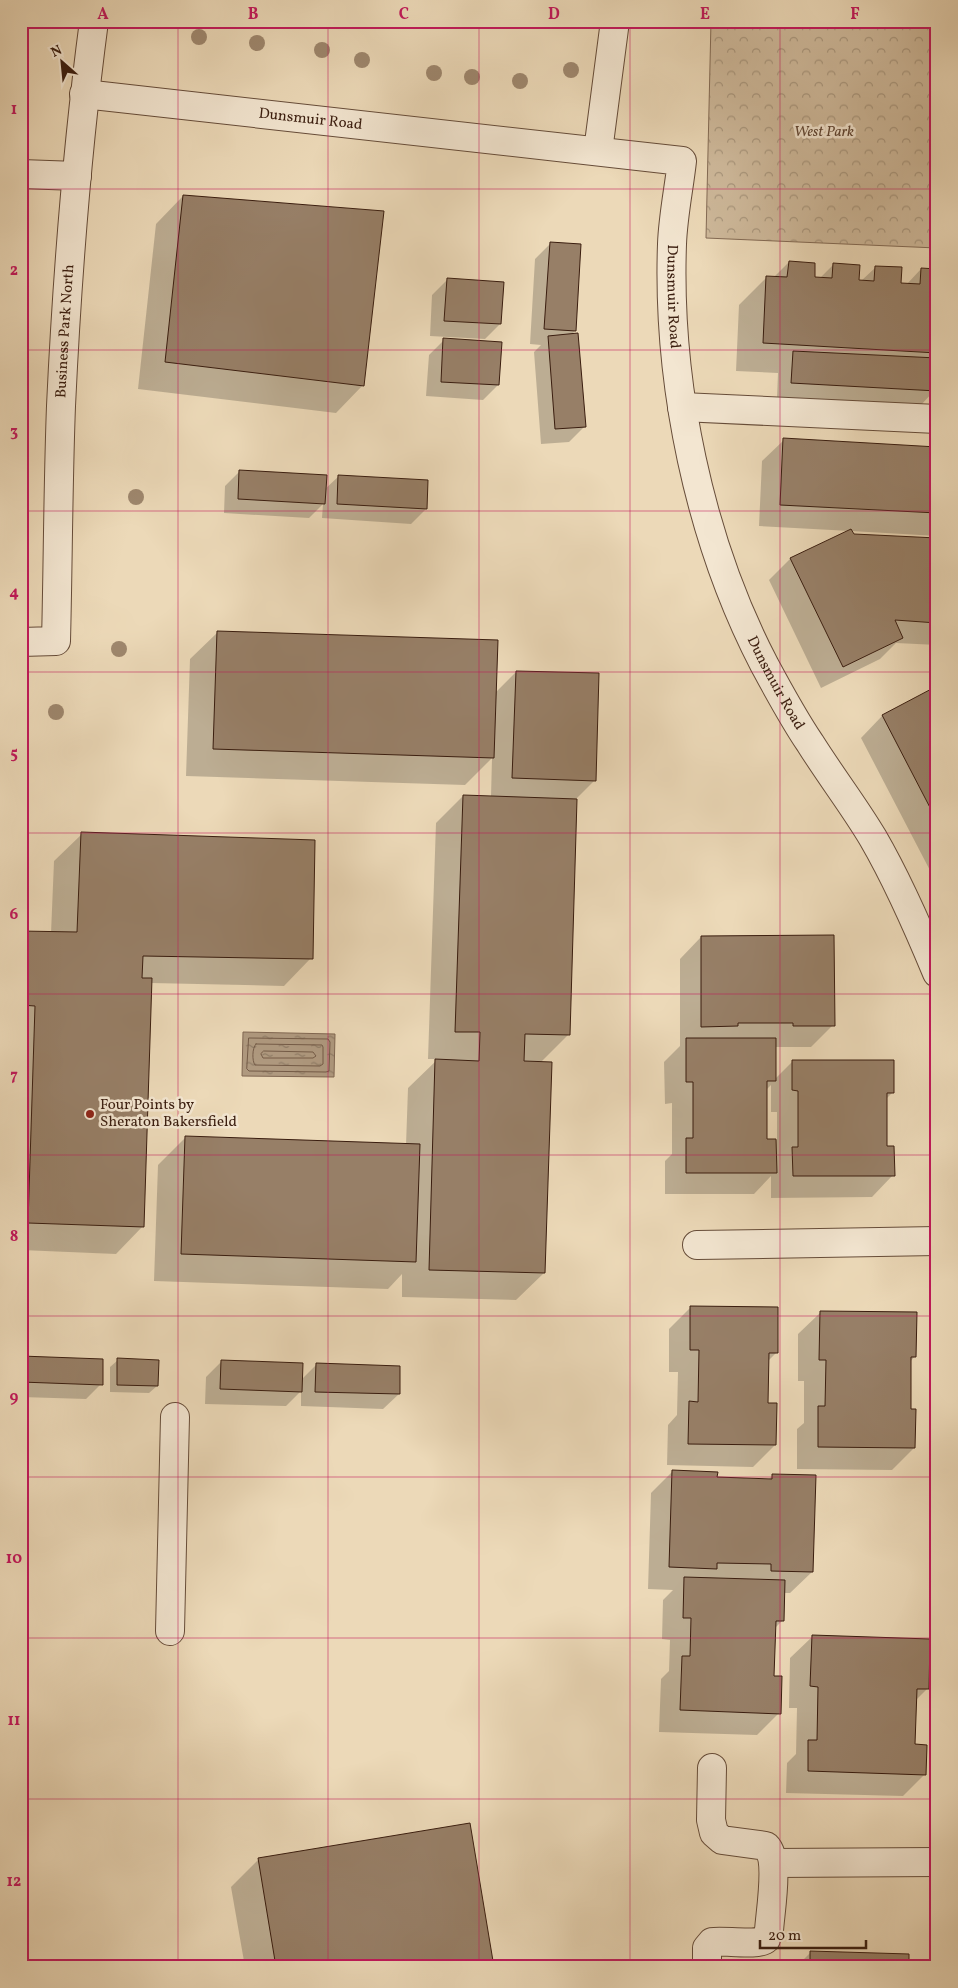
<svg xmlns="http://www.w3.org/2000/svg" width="958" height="1988" font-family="Vollkorn,serif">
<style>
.park{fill:url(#park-crowns);stroke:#846b55}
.water{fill:url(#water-ripples);stroke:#806752}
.shadow{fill:#0003;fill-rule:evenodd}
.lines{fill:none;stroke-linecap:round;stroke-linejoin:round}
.shore{stroke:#745b47;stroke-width:1}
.building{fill:#977f67;stroke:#3a1d0f}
.minor-casing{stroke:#664c39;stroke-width:30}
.minor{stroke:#f3e6d1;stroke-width:28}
.tree{fill:#9e876e}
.grid{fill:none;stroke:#c2185b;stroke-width:1;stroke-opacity:0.55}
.poi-dot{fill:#8f2418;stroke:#f3e6d1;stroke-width:2}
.labels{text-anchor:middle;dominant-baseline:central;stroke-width:5;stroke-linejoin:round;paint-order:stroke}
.street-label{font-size:15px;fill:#3a1d0f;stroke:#f3e6d1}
.park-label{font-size:15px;font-style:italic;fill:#5f4432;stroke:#f3e6d1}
.poi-label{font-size:15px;fill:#3a1d0f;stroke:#f3e6d1;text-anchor:start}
.neatline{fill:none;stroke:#c2185b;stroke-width:2}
.grid-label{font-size:16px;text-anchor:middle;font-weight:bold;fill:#c2185b}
</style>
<defs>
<pattern id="park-crowns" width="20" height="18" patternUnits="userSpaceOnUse" patternTransform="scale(1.25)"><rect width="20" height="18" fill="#ceb99b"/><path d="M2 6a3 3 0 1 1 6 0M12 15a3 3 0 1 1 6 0" fill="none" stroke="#a8967d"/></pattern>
<pattern id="water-ripples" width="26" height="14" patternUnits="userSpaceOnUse" patternTransform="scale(1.25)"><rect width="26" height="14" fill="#af997f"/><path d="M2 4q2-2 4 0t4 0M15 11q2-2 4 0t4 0" fill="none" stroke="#8f7c66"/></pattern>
</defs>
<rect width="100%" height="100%" fill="#ecd9b8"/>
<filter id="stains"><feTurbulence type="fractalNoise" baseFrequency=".004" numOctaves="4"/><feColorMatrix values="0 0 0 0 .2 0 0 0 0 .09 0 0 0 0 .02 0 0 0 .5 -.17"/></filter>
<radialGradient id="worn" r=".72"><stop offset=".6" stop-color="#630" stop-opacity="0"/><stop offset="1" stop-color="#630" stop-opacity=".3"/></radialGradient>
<path class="park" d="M711,21H937V248L706,238Z"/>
<path class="water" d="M243,1032L335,1034L334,1077L242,1076Z"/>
<path class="shadow" d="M183,196L363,385L336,413L138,389L156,224Z
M550,244L575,331L571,335L584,427L569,442L541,444L534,352L541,345L530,344L535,259Z
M789,262L813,279H819L833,265L858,281H861L876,267L900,284L906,285L921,269L937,270L935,390L920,406L777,398L778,373L736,371L739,305L767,277H774Z
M447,280L500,324L485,339L430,336L432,295Z
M444,340L498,385L483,400L426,396L429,355Z
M784,440L937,448V536L851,531L853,535L937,540V645L896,643L880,659L821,688L769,580L790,559L850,531L759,526L762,461Z
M240,471L324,490L339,476L426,509L411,524L322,518L323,504L309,518L224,513L225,486Z
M218,632L495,693L516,672L595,780L576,799L568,1035L540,1063L544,1273L516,1300L402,1297V1274L388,1289L154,1281L158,1165L186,1137L406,1145L408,1088L438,1059H428L436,823L463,796L491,797L492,758L465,785L186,776L190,659Z
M937,687V879L935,880L861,738L882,716Z
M82,834L311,958L284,986L151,983L143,1226L116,1254L21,1250V933H51L54,861Z
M701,937L833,1025L811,1047H774L775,1079L793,1061L892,1093L886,1099V1148L893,1175L872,1197L771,1198V1176L754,1194H665V1161L672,1154V1103L665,1104L664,1062L680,1046V959ZM771,1085V1112H777V1140L766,1141V1090Z
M691,1307L777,1352L768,1361L767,1404L775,1445L753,1467L667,1465L668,1425L677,1415L678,1372H669V1329Z
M820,1313L915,1356L910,1362L909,1410L914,1448L892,1470L797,1469V1429L804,1423V1381H798V1334Z
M21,1357L101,1384L86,1399L21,1397Z
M118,1360L157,1386L149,1393L110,1392V1367Z
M221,1362L302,1379L317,1364L399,1394L383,1409L301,1406V1391L286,1406L205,1404L206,1377Z
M673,1471L716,1478L768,1480L773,1475L812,1572L790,1593H783L782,1621L774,1629L773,1677L779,1713L757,1735L659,1732L661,1679L669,1671L670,1640L662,1639L663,1600L673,1590L648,1589L651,1493Z
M812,1637L927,1689L916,1700L914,1745L925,1774L903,1796L786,1793L787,1763L796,1754L797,1708H789L790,1658Z
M259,1859L493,1967H245L231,1887Z
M811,1952L908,1967H796Z"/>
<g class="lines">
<path class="shore" d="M249,1038L328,1039L330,1042L329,1071L326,1072L249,1071L247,1069Z
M256,1044L322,1045L323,1047V1064L320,1066L255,1065C252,1061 252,1048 256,1044Z
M264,1051L313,1052L316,1056L313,1058H263L261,1054Z"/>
</g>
<path class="building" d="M183,195L384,211L364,386L165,362Z
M550,242L581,244L576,331L544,329Z
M789,261L815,263V277L832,278L833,263L860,265L859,280L874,281L875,266L902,267L901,283L920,284L921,268L937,269V353L763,343L766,276L787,277Z
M447,278L504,282L501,324L444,321Z
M578,333L586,427L555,429L548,336Z
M443,338L502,342L499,385L441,382Z
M793,351L937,358V391L791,383Z
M783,438L937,447V513L780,505Z
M239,470L327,475L325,504L238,499Z
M338,475L428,480L427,509L337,504Z
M851,529L854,534L937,538V623L895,620L903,638L843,667L790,558Z
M217,631L498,640L494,758L213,749Z
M516,671L599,673L596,781L512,778Z
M937,686V821L882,715Z
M463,795L577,799L570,1035L525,1034L524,1061L552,1062L545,1273L429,1270L435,1059L479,1061L480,1032H455Z
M81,832L315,840L313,959L143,956L142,978H152L144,1227L28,1223L35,1006L21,1005V931L77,932Z
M834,935L835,1026H793V1023H738V1026L701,1027V936Z
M686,1038H776V1081H767V1139H776L777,1173H686V1138H693V1082H686Z
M792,1060H894V1093H887V1146H894L895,1176H793L792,1147H798V1091L792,1090Z
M185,1136L420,1144L416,1262L181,1254Z
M690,1306L778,1307V1353H769L768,1403H777L776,1445L688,1444L689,1401L698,1402L699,1350H690Z
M820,1311L917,1312L916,1357H911V1409H916L915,1448L818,1447V1406H825L826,1360H819Z
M21,1356L103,1359V1385L21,1382Z
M117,1358L159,1360L158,1386L117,1385Z
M221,1360L303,1363L302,1392L220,1389Z
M316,1363L400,1366V1394L315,1392Z
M672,1470L718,1472L717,1477L772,1479V1474L816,1475L813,1572L771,1571V1564L717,1563V1569L669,1567Z
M684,1577L785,1580L784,1621H776L774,1676H782L781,1714L680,1710L682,1656H690L691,1618H683Z
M812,1635L930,1639L929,1689H917L915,1744L927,1745L926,1775L808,1771V1740H817L818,1687L810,1686Z
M470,1823L494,1967H276L258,1858Z
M810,1951L909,1954V1967H810Z"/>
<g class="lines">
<g class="minor-casing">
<g id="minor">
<path id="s1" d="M84,94L682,161C679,188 673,216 672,244C667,383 699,539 764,664C778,690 793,718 810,743C830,775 854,806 873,838C898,881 918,927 937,973"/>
<path d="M598,151L615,21"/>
<path d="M21,174L77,176"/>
<path d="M682,407L937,419"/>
<path id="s2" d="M21,642L56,641C58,563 58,485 61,406C67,278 77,149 94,21"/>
<path d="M697,1245L937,1241"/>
<path d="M170,1631L175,1417"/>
<path d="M774,1863L937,1862"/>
<path d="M707,1967V1948L712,1942C723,1940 759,1946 766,1939C766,1938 768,1932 769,1931C770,1912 780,1859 766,1846L722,1840L714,1833L711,1820L712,1768"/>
</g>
</g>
<use href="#minor" class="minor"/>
</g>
<g class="tree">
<circle cx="199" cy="37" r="8"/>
<circle cx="257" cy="43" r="8"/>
<circle cx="322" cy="50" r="8"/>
<circle cx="362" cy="60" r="8"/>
<circle cx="571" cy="70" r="8"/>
<circle cx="434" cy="73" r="8"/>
<circle cx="472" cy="77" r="8"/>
<circle cx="520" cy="81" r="8"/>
<circle cx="136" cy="497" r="8"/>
<circle cx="119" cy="649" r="8"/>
<circle cx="56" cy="712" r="8"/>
</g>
<path class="grid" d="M178,21V1967M328,21V1967M479,21V1967M630,21V1967M780,21V1967M21,189H937M21,350H937M21,511H937M21,672H937M21,833H937M21,994H937M21,1155H937M21,1316H937M21,1477H937M21,1638H937M21,1799H937"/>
<circle class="poi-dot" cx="90" cy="1114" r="5"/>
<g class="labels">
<g class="street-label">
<text stroke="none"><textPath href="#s1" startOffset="228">Dunsmuir Road</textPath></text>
<text stroke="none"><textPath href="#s1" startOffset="738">Dunsmuir Road</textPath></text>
<text stroke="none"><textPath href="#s2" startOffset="345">Business Park North</textPath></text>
<text stroke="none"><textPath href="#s1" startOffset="1142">Dunsmuir Road</textPath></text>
</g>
<g class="park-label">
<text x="824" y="132">West Park</text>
</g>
<g class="poi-label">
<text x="100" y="1105">Four Points by<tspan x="100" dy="17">Sheraton Bakersfield</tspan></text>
</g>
</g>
<rect width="958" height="1988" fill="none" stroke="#ecd9b8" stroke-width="55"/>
<g transform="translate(62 62) rotate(333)" stroke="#f3e6d1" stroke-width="4" paint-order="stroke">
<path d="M0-4L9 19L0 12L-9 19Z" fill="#3a1d0f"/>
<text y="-8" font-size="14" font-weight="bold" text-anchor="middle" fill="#3a1d0f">N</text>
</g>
<path d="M760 1940v8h106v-8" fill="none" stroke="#3a1d0f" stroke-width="2.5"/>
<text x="768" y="1940" font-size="15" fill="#3a1d0f" stroke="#f3e6d1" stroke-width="4" paint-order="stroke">20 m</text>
<rect x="28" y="28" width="902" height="1932" class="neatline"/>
<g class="grid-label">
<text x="103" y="19">A</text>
<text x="253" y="19">B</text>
<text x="404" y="19">C</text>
<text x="554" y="19">D</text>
<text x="705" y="19">E</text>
<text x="855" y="19">F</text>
<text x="14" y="114">1</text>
<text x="14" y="275">2</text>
<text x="14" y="436">3</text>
<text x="14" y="597">4</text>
<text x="14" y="758">5</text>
<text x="14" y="919">6</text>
<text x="14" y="1080">7</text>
<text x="14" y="1241">8</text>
<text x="14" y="1402">9</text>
<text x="14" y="1563">10</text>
<text x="14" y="1725">11</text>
<text x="14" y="1886">12</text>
</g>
<rect width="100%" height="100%" filter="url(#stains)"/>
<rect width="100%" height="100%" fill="url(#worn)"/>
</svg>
